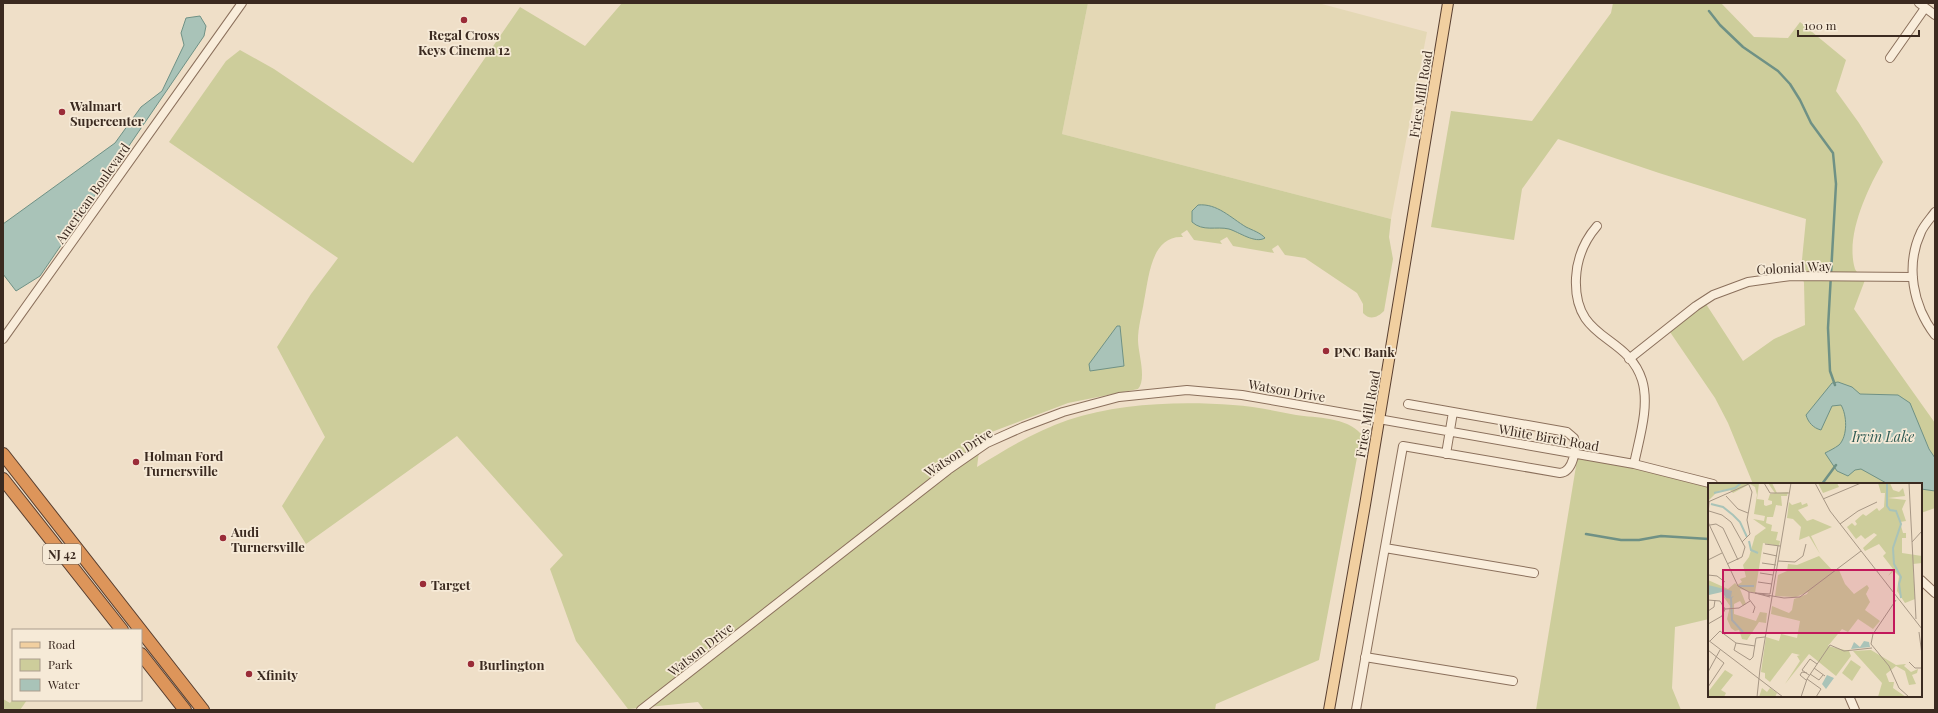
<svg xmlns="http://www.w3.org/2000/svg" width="1938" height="713" font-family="'Playfair Display',serif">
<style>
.farmland{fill:#e4d8b5}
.green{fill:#cdcd9b}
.water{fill:#a9c3b8;stroke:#6f9185}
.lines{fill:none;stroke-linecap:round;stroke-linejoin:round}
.stream{stroke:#6f9185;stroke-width:2.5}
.minor-casing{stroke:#8b705c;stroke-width:10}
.major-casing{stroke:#593f30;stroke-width:12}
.highway-casing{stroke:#593f30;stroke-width:14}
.minor{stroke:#f9eddb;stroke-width:8}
.major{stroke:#f1cfa0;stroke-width:10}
.highway{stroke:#dd955a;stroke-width:12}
.poi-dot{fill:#9a2c38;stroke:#f6ead7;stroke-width:1.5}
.labels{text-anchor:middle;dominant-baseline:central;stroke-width:3.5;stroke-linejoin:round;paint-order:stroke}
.shield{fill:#f6ead7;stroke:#736457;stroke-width:1}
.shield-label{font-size:12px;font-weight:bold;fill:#3b2a20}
.poi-label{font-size:13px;font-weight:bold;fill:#3b2a20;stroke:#f6ead7;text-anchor:start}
.street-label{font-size:13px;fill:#3b2a20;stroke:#f6ead7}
.water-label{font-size:14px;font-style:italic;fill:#2f5b54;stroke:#f6ead7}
.inset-river{fill:none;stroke:#a9c3b8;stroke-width:2}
.inset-road{fill:none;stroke:#a79785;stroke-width:1}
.view{fill:#c2185b;fill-opacity:0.15;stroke:#c2185b;stroke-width:2}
.inset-edge{fill:none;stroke:#3b2a20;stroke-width:2}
</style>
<rect width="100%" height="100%" fill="#efdfc8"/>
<path class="farmland" d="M1088,3H1318L1427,32L1391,219L1062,134Z"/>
<path class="green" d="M622,3H1088L1062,134L1391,219L1389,237L1393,259L1384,311C1378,317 1370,321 1363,313V304L1357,293L1305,258L1285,255L1278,245L1272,249L1274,253L1233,246L1227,237L1220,241L1222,244L1194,240L1187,230L1181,234L1183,237C1151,235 1149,277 1144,301C1142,314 1138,327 1138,340C1138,353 1147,379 1138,389L1068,403L981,436L977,467C1006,449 1036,431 1068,420C1119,403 1181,401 1233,405C1254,406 1275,411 1296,415C1316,418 1347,417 1361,434L1359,447L1319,660L1216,704L1215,710H704L698,702L628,709L576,641L550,569L563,555L457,436L306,544L282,506L325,437L277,347L311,294L338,258L169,142L226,61L240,50L274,69L413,163L520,7L585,46Z
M1613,3H1721L1754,37L1788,38L1800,22L1846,60L1836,91L1859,123L1883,162C1867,190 1845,236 1855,269C1857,273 1862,277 1865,280L1854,309L1935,423L1934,458L1903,397L1935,485V508L1921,513V484H1753L1728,423L1715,398L1670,332L1706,304L1743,361L1774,339L1805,325L1804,283L1801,270L1806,219L1659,173L1558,139L1522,189L1514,240L1431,227L1451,111L1532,121L1611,13Z
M1578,454L1709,484V619L1675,627L1672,688L1681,710H1536Z
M3,699L10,703L13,699L27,700L20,710H3Z"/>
<path class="water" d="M200,16L206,26L204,36L40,276L16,291L3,274V224L115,143L141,107L162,91L184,45L181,33L186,18Z
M1198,205C1217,203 1231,218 1246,227C1252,230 1261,233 1265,238C1255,244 1239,232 1229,229C1216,226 1203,232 1192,222V211Z
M1117,326H1120L1124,366L1090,371L1089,364Z
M1838,382L1852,387L1860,394L1898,395L1910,403L1929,449L1935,458V491L1921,489V484H1888L1861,469L1855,470L1848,476L1837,471L1825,453C1829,451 1835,448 1839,445C1848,436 1847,415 1841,405L1832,406L1821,430C1813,428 1808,422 1806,415L1832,383Z"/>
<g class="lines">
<path class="stream" d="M1709,11L1720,25L1743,47L1778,71L1790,84L1800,100L1811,123L1833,153L1836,184L1828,328L1830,371L1835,385
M1822,484L1836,465
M1586,534L1621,540H1639L1661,536L1709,539"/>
<g class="minor-casing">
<path id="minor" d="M1919,3L1935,15
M1890,58L1925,8
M1935,212C1930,219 1924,225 1921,232C1905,266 1913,306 1935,335
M1597,226C1584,241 1577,258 1576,278C1573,342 1627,333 1642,380C1650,406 1639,439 1634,464
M3,339L242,3
M1629,359L1696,306L1713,295L1748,282L1791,276L1913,277
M1446,454L1453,412
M1385,548L1534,573
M1921,580L1935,593
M1365,657L1513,681
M1849,696L1855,710
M641,710L948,470L987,443L1023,427L1063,412L1119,397L1187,390L1242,395L1634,464L1713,484
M1356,710L1403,446L1560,473C1573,472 1577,449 1574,438L1567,432L1408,404"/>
</g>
<g class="major-casing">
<path id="major" d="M1329,710L1365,505L1448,3"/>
</g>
<g class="highway-casing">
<path id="highway" d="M3,454L203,710
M3,479L122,630
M141,654L185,710"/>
</g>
<use href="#minor" class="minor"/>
<use href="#major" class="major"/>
<use href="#highway" class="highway"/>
</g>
<g class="poi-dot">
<circle cx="464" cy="20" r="4"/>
<circle cx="62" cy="112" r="4"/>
<circle cx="1326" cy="351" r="4"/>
<circle cx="136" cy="462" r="4"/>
<circle cx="223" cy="538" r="4"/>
<circle cx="423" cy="584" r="4"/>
<circle cx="471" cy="664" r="4"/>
<circle cx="249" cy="674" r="4"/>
</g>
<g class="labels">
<rect class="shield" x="43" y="544" width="38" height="20" rx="3"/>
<g class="shield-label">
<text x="62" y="554">NJ 42</text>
</g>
<g class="poi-label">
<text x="464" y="34" text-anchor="middle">Regal Cross<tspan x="464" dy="15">Keys Cinema 12</tspan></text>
<text x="70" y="105">Walmart<tspan x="70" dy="15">Supercenter</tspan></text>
<text x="1334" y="351">PNC Bank</text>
<text x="144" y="455">Holman Ford<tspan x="144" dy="15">Turnersville</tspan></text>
<text x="231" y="531">Audi<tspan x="231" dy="15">Turnersville</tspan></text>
<text x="431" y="584">Target</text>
<text x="479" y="664">Burlington</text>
<text x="257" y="674">Xfinity</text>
</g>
<g class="street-label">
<text transform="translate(1420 94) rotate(-81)">Fries Mill Road</text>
<text transform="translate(92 193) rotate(-55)">American Boulevard</text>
<text transform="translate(1794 267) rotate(-3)">Colonial Way</text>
<text transform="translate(1287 390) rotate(10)">Watson Drive</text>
<text transform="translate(1367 414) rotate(-80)">Fries Mill Road</text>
<text transform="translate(1549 437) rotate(10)">White Birch Road</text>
<text transform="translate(958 452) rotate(-33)">Watson Drive</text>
<text transform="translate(700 649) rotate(-38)">Watson Drive</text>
</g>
<g class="water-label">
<text x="1883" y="436">Irvin Lake</text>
</g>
</g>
<g transform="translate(1708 483)">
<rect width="214" height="214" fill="#efdfc8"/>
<path d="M1,0H51L49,16L56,17V22L58,23L64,21V18L60,17L62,11L67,10L60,0H64L69,10L80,9L79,13H73L74,23L68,22L65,34H59L58,40L64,42L63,48L70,49L68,57L72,58L71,63L55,60L47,110L32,106L38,121L35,123L32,118L26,121V131L48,138L52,129L59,130L58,140L51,139L39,157L34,156L31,147L27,148L23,145L19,136L22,123L13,110L18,115L19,111L0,103V97L20,106L27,100L29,102L34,99L32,96L38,94L35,82L41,74L47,53L58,45L45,36L56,38L57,33L46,31L49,12L47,4L42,1L25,10L21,6L10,8L0,18ZM110,0H129L131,4L115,10ZM170,0H182L185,7L191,9L195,5L197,13L180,15L198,17L194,26L198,38L192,39L195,50H198V55H194V70L214,73V80L205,81L207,116L197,120L189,108L191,93L186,88L180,93L185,86L175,73L178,70L171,61L157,68L155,65L169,52L166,50L157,56L153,52L148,56L139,44L144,40L147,43L149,41L147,38L155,31L158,33L169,25L171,28L176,24L177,10H173ZM81,19L84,22L93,19L94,22L99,20L100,23L90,27L99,38L105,36L124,44L103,53L112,71L101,53L91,57L93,44L85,36L79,35ZM111,73L125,88L131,87L137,101L146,111L159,102L161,105L158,111L162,119L157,127L172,138L165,146L150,136L140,149L134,146L120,163L141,168L143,173L128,193L101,171L77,201L92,178L89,173L92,172L84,170L62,199L57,195V190L53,189L58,154L71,158L73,151L89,155L92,138L63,131L64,123L81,130L84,127L86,116L99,111L100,109L88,114L67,113L70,92L79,88L80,81L89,82ZM163,167L188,182L198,181L196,183L203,189L210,186L209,190L204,192L208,201L201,202L197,188L188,183L178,191L181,199H186L185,205L198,214H170L174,200L145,168ZM143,177L153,184L144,198L134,190ZM17,187L25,192L13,207L18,210L16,214H0V209ZM54,205L59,209L62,205L69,210L67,214H51Z" fill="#cdcd9b"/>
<path d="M0,102L24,108L23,114L26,113L23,116L18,115L14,109L1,112ZM156,158L161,159L162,164L143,166L146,159L152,164ZM119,192L126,195L118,206L114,201Z" fill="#a9c3b8"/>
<path class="inset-river" d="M179,0V23L182,27L188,28L193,41L185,65L186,81L193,94L191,101L193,115M6,10L27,5L33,0M3,21L15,24L25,32L32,39L39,54M41,58L43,67L50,70M31,103H46M23,115L24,137L35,149"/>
<path class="inset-road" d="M56,0L62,10H81M107,0L122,28L214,146M201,0L208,136M18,13L30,26L40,30M115,16L153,0M0,19L43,0M1,28L14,32L23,39L37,64L34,74L19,81M0,33L1,19M0,39L30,103L41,109L76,115L92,114L153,68M132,41L150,28L169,19M2,42L8,41L15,45L30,77M34,59L42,51L39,37L44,9L41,2M204,59L214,48M57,61L72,63M55,70L69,73M0,77L14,70M70,78L87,79L95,73L98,61M54,80L68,82M52,90L65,92M0,92L9,93L17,99M50,99L64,101M41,109V116L47,124L45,130M47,110L62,111L70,63M47,110L62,114M0,117L12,118L17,126L14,133L0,141M188,117L165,151L163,161L181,183L191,205L201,214M17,126L31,125L42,118M0,128L6,124L7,117M211,149L214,172M0,157L75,214M2,158L12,148L28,160L47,163M28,160L26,167L42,177L45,174L48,155L57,154M0,167L16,180L0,204M201,179L207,185H214M106,185L117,193M0,189L12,167M102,191L111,197L115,192M101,192L94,187L102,176L109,181M99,196L113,206L108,214M98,197L92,192L94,189L99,190M49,214L52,186L83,0M93,214L99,196L122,162L136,168L164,165"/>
<path class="view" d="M15,87H186V150H15Z"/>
<rect width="214" height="214" class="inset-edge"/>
</g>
<rect width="1938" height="713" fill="none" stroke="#3b2a20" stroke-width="8"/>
<rect x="12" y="629" width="130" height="72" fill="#f6ead7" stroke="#ab9d8e"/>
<rect x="20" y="642" width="20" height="6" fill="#f1cfa0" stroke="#ab9d8e"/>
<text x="48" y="649" font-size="12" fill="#3b2a20">Road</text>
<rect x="20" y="659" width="20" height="12" fill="#cdcd9b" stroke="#ab9d8e"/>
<text x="48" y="669" font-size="12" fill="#3b2a20">Park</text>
<rect x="20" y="679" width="20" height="12" fill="#a9c3b8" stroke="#ab9d8e"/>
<text x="48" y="689" font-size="12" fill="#3b2a20">Water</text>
<path d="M1798 30v6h121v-6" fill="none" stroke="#3b2a20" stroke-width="2"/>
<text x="1804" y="30" font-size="12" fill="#3b2a20" stroke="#f6ead7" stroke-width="3" paint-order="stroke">100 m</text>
</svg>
